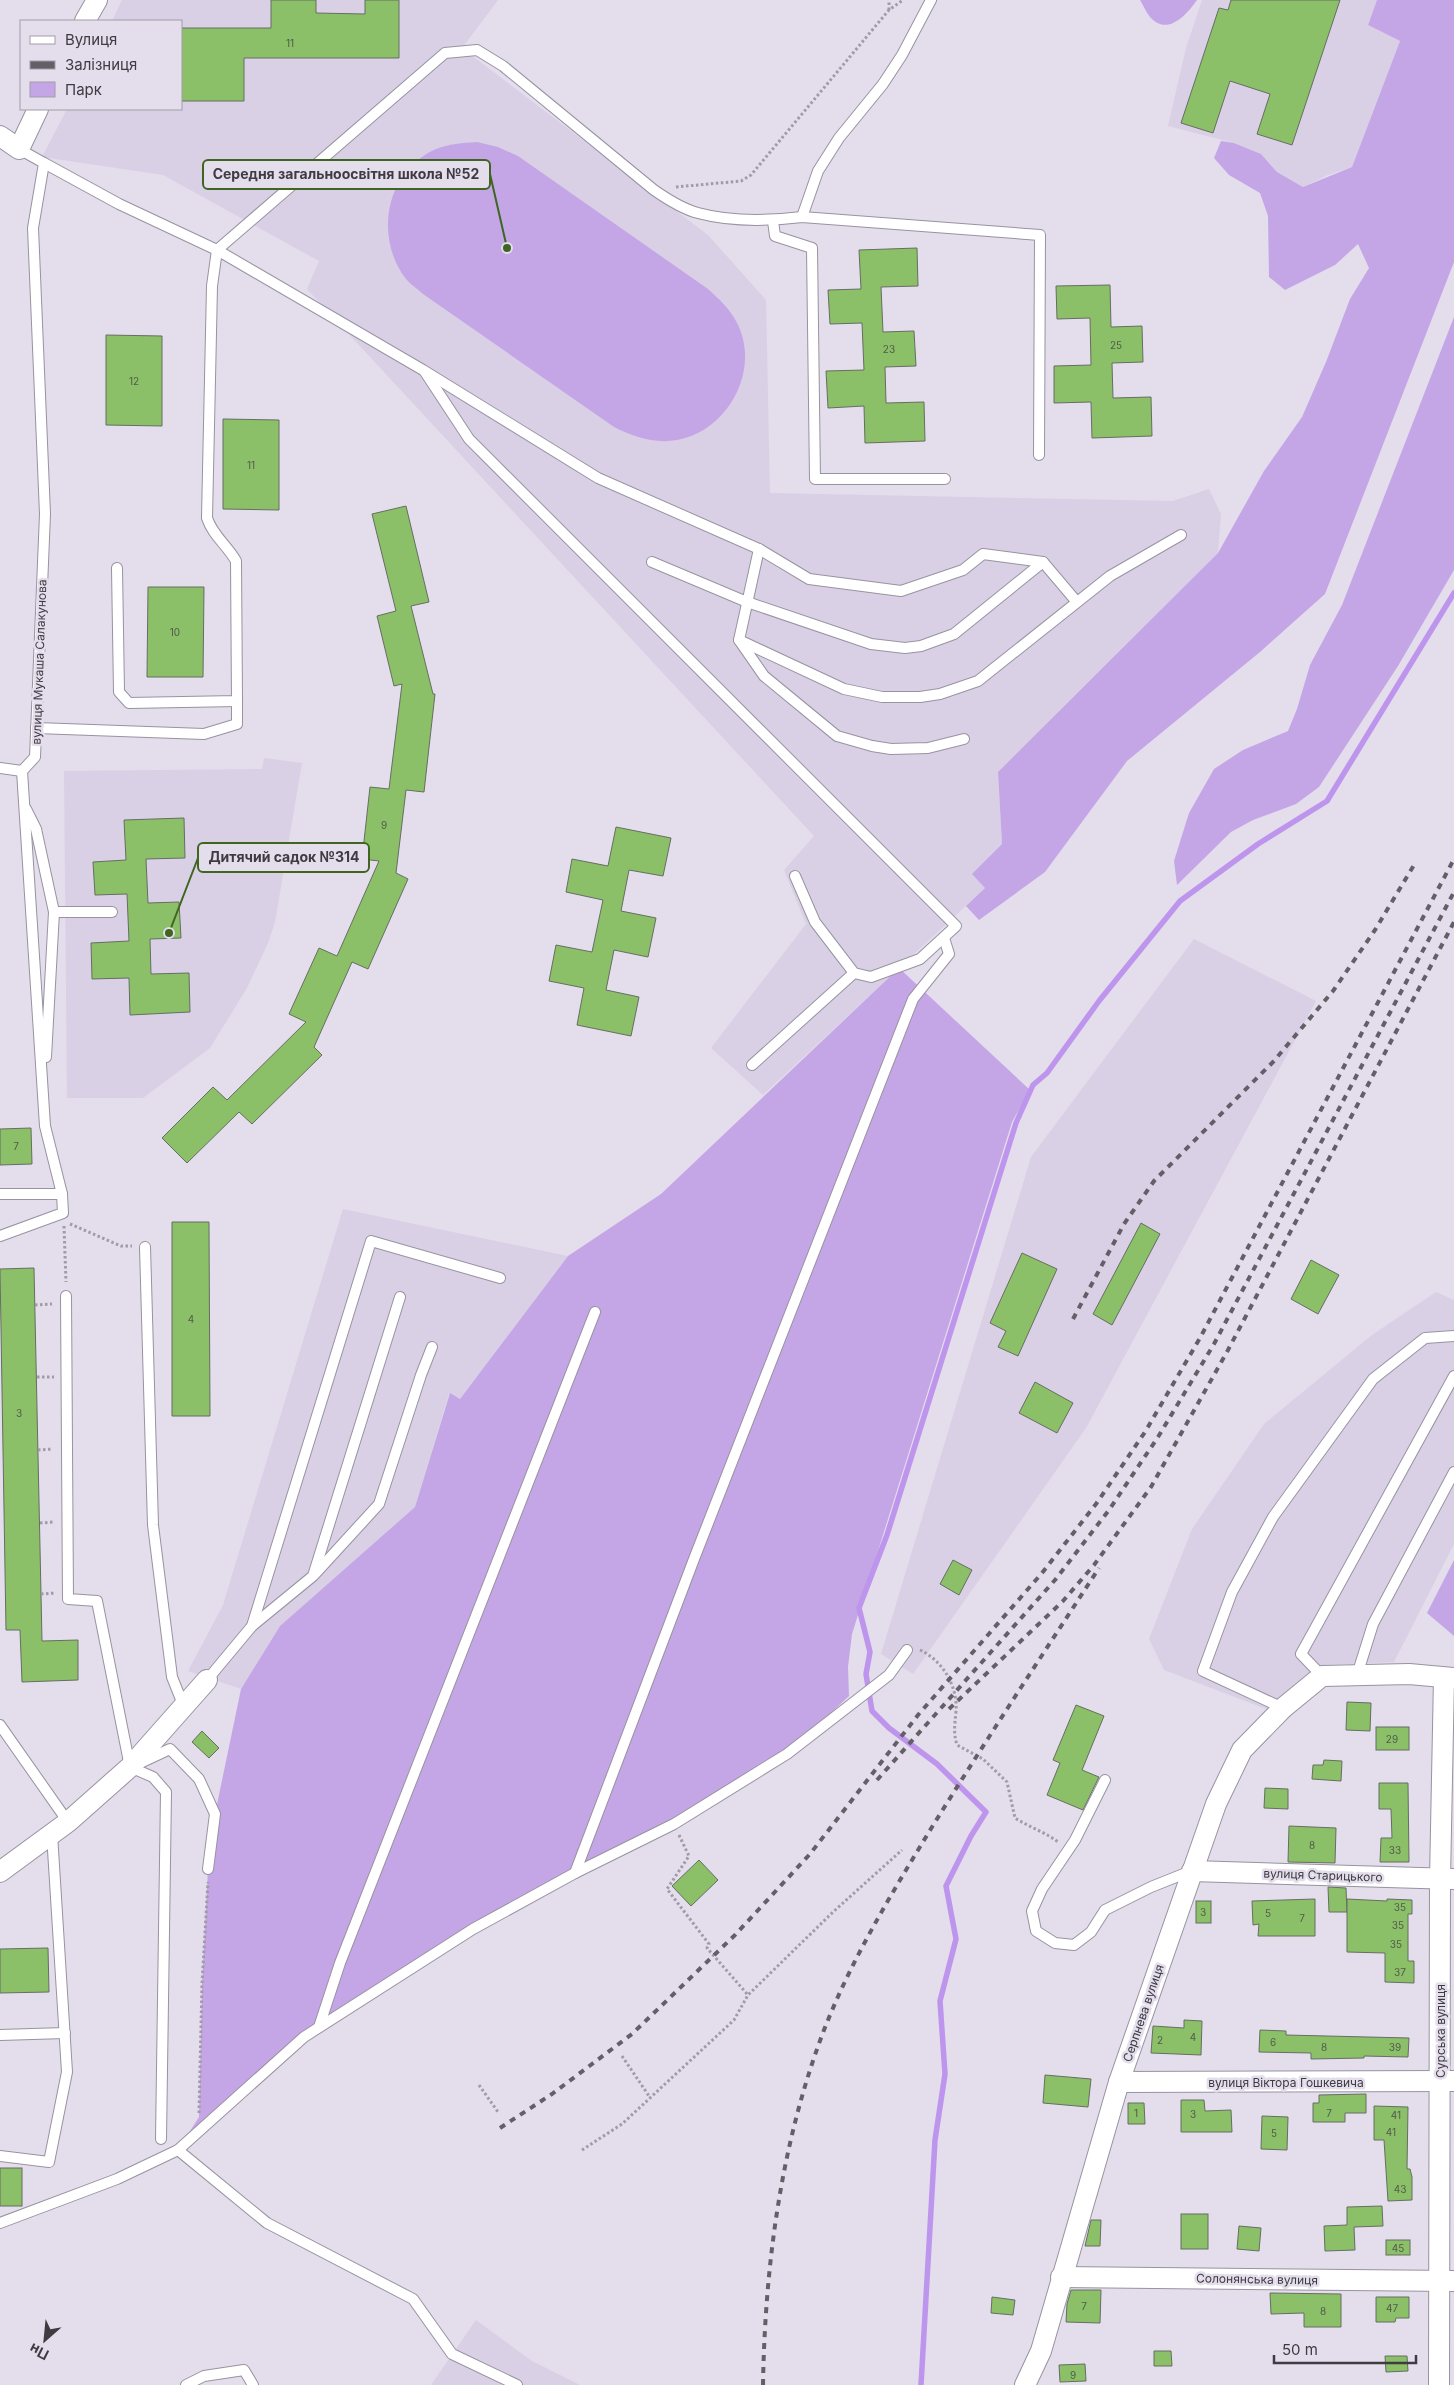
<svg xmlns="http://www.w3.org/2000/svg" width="1454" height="2385" viewBox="0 0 1454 2385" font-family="Inter,sans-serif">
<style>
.built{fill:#d9d0e6}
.green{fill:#c4a6e7}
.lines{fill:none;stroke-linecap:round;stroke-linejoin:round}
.stream{stroke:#be95ec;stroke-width:5.5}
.building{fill:#8bbf68;stroke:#666e62}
.service-casing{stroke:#9893a0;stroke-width:12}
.minor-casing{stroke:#9893a0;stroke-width:22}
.path{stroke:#a09ba6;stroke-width:3;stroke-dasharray:2.5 2.5;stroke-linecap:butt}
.service{stroke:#fff;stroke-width:10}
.minor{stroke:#fff;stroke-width:20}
.rail{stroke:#635f67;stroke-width:4;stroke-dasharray:6 6;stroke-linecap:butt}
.labels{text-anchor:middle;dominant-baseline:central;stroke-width:5;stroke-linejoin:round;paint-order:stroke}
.number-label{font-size:10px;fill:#515c4b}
.street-label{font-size:12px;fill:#3e3b41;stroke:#e4ddec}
.leader{fill:none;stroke:#3f6520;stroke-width:2}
.callout-dot{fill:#3f6520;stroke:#e4ddec;stroke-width:2}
.callout{fill:#e4ddec;stroke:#3f6520;stroke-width:2}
.callout-label{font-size:14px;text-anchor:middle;font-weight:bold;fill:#3e3b41}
</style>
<rect width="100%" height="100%" fill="#e4ddec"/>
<g class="built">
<polygon points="122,0 498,0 462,48 708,235 766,300 770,493 1173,501 1209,489 1221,514 1218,553 998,772 1002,844 973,874 985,888 763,1095 711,1048 806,924 784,870 814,836 307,289 319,261 163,175 42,157 67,109 181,109 181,21 112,21"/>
<polygon points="1202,0 1377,0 1368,25 1400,41 1352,167 1328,175 1303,187 1277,172 1261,154 1234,143 1168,126 1186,48"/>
<polygon points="264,758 302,763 275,922 268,943 247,988 210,1048 143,1098 67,1098 64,771 262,769"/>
<polygon points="1194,939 1316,1001 1086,1428 913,1674 881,1654 1031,1157"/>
<polygon points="343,1209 568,1256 460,1399 449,1394 415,1507 280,1626 241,1689 188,1671 223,1605"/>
<polygon points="1436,1292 1454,1300 1454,1544 1394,1662 1323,1665 1287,1717 1164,1670 1149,1639 1192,1529 1264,1424 1372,1335"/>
<polygon points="476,2320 532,2361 580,2385 431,2385"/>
</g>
<g class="green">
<path d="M1140,0H1197C1187,14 1168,37 1150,17C1146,12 1143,5 1140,0Z"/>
<polygon points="1377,0 1454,0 1454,262 1325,594 1260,652 1127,761 1045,872 979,920 966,906 985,888 972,874 1002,844 998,772 1218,553 1264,471 1302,417 1326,362 1350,299 1369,268 1358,244 1335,265 1285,290 1269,277 1268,216 1260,193 1229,175 1214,158 1221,141 1234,143 1261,154 1277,172 1303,187 1352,167 1400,41 1368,25"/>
<path d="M477,142L498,147L518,156L708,289C719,299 729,308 736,321C762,368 729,431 677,440C654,444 634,437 614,427L423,294C418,289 411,285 406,279C374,238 385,171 436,149C449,144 462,143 477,142Z"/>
<polygon points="1454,317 1454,570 1398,666 1319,787 1296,804 1253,820 1231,832 1177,885 1174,861 1189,813 1214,769 1243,750 1288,731 1297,709 1310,665 1342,605"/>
<polygon points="899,968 1030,1090 1012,1122 852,1634 848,1667 849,1696 787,1754 674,1824 575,1873 319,2027 178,2150 199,2117 202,1984 208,1869 215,1814 241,1689 280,1626 415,1507 450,1393 460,1399 568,1256 661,1194"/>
<polygon points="1454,1560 1454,1636 1427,1613"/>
</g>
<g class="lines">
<polyline class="stream" points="921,2385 935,2140 945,2074 940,2001 956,1939 946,1886 971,1836 986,1812 937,1764 889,1728 872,1711 866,1674 870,1652 859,1608 887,1535 1016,1123 1033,1085 1047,1073 1099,1001 1180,901 1258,844 1327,801 1454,593"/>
</g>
<g class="building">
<polygon points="271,0 316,0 316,13 365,14 365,0 399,0 399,58 244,58 244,101 181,101 181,28 271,28"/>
<polygon points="1231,0 1340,0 1292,145 1257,134 1270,94 1230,81 1213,133 1181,123 1219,8 1228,10"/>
<polygon points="917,248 918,286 881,287 883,332 914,331 916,366 885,367 886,403 924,402 925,441 865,443 864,406 828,408 826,371 864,370 862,323 830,324 828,290 861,289 859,250"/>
<polygon points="1110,285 1111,327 1142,326 1143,362 1112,363 1113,398 1151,397 1152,436 1092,438 1091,402 1054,403 1054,366 1091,365 1090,318 1057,319 1056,286"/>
<polygon points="106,335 162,336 162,426 106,425"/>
<polygon points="223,419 279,420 279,510 223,509"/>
<polygon points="406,506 429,602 411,606 433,694 435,694 424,792 406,790 396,873 408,879 368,969 352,962 314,1047 322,1055 252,1124 239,1112 187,1163 162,1138 213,1087 227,1100 306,1022 289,1014 319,948 337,956 379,861 362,859 370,787 389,789 402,684 394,686 377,616 396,611 372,514"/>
<polygon points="148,587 204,587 203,677 147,677"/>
<polygon points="184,818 185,858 146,859 148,903 179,902 181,938 150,939 151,974 189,973 190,1012 130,1015 129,978 92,979 91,943 129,941 127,894 95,895 93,862 126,860 124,820"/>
<polygon points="616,827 671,838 663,876 629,870 621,911 656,918 648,957 614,950 606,990 639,997 631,1036 577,1025 584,988 549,981 556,945 592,952 603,900 566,892 572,859 608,866"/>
<polygon points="31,1128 32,1164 0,1165 0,1129"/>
<polygon points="172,1222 209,1222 210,1416 172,1416"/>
<polygon points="1141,1223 1160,1234 1112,1325 1093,1314"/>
<polygon points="1022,1253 1057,1269 1018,1356 998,1347 1006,1331 990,1323"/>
<polygon points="1311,1260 1339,1275 1318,1314 1291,1299"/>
<polygon points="34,1268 42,1641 78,1640 78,1680 22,1682 20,1630 6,1630 0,1269"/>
<polygon points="1035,1382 1073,1403 1057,1433 1019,1413"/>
<polygon points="953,1560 972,1570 959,1595 940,1584"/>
<polygon points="1347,1702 1371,1703 1370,1731 1346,1730"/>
<polygon points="1076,1705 1104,1716 1082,1770 1099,1777 1083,1810 1047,1795 1060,1763 1053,1760"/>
<rect x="1376" y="1727" width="33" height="23"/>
<polygon points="202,1731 219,1748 209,1758 192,1742"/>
<polygon points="1324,1760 1342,1761 1341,1781 1312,1779 1313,1765 1323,1765"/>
<polygon points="1379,1783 1408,1783 1409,1862 1380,1862 1381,1838 1392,1838 1391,1809 1379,1809"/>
<polygon points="1265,1788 1288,1789 1288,1809 1264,1808"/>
<polygon points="1289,1826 1336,1828 1335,1863 1288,1862"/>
<polygon points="699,1860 718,1880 691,1906 672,1886"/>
<polygon points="1328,1887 1346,1888 1347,1912 1329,1912"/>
<polygon points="1315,1899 1315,1936 1258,1936 1259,1924 1253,1925 1252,1901"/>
<polygon points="1347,1899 1387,1901 1387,1899 1412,1900 1412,1914 1408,1914 1408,1961 1414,1961 1414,1983 1385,1982 1385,1953 1347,1952"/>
<rect x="1196" y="1901" width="15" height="22"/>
<polygon points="48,1948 49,1992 0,1993 0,1949"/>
<polygon points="1184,2020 1202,2021 1201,2055 1151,2053 1153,2026 1184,2028"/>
<polygon points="1260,2030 1286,2031 1286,2035 1409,2038 1408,2057 1364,2056 1364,2058 1311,2059 1311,2053 1259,2052"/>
<polygon points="1045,2075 1091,2079 1088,2107 1043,2103"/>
<polygon points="1366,2094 1366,2113 1345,2113 1345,2122 1313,2122 1313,2103 1319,2103 1319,2095"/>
<polygon points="1181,2100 1204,2100 1205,2111 1231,2110 1232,2132 1181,2132"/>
<polygon points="1128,2103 1144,2103 1145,2124 1128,2124"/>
<polygon points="1374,2106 1408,2107 1407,2169 1410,2169 1412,2177 1412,2200 1388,2201 1384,2140 1374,2140"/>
<polygon points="1262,2116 1288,2117 1287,2150 1261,2149"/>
<rect x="0" y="2168" width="22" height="38"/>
<polygon points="1382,2206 1383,2226 1354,2227 1355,2250 1325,2251 1324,2226 1347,2225 1347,2207"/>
<rect x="1181" y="2214" width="27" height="35"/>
<polygon points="1091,2220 1101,2220 1100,2246 1085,2246"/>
<polygon points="1239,2226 1261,2228 1259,2251 1237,2249"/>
<rect x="1386" y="2240" width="24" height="15"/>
<polygon points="1071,2290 1101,2290 1100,2323 1066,2322 1067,2304"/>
<polygon points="1270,2293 1341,2294 1341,2327 1304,2327 1304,2313 1271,2314"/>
<polygon points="992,2297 1015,2300 1013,2315 991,2313"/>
<polygon points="1376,2297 1409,2297 1409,2318 1396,2318 1395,2322 1376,2322"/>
<polygon points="1154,2351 1171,2351 1172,2366 1154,2366"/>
<polygon points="1385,2356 1407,2356 1408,2371 1386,2372"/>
<polygon points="1085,2364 1086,2381 1060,2382 1059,2365"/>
</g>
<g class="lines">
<g class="service-casing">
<g id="service">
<path d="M44,163L119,204L217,250L212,286L207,518C213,536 227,545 236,561L237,701L129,703L119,692L117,568"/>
<polyline points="802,217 818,171 839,138 883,84 902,55 931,0"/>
<polyline points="773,221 775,236 812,248 815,479 945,479"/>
<polyline points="425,372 469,439 956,926 920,959 871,977 854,973 815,922 795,876"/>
<path d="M1039,455L1040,235L802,217C768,221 731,222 698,213C682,209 667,199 654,190L503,66L477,50L445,53L217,250L423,370L598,478L759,549L809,579L901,591L963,570L983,554L1043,562L1076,601"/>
<polyline points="759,549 739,640 764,676 837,736 872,746 891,749 928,748 964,739"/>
<polyline points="652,562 747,602 871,644 905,648 921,646 954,634 1043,562"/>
<polyline points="739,640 844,689 882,697 920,697 940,694 978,681 1110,576 1181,535"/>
<polyline points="36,728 204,734 237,724 237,701"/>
<polyline points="0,768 22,771"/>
<polyline points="26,809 36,829 54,912 46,1057"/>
<polyline points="54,912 112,912"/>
<polyline points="752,1065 854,973"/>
<polyline points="0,1194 62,1194"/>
<polyline points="0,1236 63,1213 62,1194 45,1126 22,771 35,757 45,514 33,228 44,163 19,149"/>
<polyline points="145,1247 153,1525 172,1677 184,1707"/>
<polyline points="66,1296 68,1599 97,1601 130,1767"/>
<polyline points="315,1574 379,1504 421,1375 432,1347"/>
<polyline points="252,1626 313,1576 400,1297"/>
<polyline points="1357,1675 1373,1624 1454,1472"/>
<polyline points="1322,1676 1301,1654 1454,1376"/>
<polyline points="207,1680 252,1626 371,1241 500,1278"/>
<polyline points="1283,1708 1203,1671 1232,1592 1273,1517 1373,1379 1425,1338 1454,1336"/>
<polyline points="0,1725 68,1822"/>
<polyline points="140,1763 170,1749 199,1779 215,1814 208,1869"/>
<polyline points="130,1767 153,1777 166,1792 161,2139"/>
<polyline points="1105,1780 1075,1840 1042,1889 1032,1911 1036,1931 1055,1943 1074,1945 1091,1932 1105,1910 1151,1887 1191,1871"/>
<polyline points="575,1873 694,1559 913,999 949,954 944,938"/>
<polyline points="319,2027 340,1963 595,1312"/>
<polyline points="0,2035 65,2033"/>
<polyline points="178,2150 267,2223 413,2299 452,2354 517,2385"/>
<polyline points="0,2156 49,2162 67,2072 52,1834"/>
<polyline points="0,2223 117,2179 178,2150 304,2037 473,1929 575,1873 674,1824 787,1754 889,1675 907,1650"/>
<polyline points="186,2385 204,2376 244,2370 253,2385"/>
</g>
</g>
<g class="minor-casing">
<g id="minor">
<polyline points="85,21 97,0"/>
<polyline points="0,136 19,149 38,109"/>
<polyline points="1192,1871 1454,1879"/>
<polyline points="0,1872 68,1822 130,1767 207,1680"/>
<polyline points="1119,2082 1454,2081"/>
<polyline points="1061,2277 1454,2281"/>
<polyline points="1025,2385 1041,2351 1119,2082 1216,1804 1242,1750 1283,1708 1322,1676 1409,1674 1454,1678"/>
<polyline points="1439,2385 1440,1879 1444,1678"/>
</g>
</g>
<g class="path">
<polyline points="889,10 889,0"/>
<polyline points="676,187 741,181 751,175 889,10 903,0"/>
<polyline points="70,1224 121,1246 132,1246"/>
<polyline points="64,1226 66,1282"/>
<polyline points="35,1305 52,1304"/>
<polyline points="37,1377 54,1377"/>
<polyline points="38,1450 53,1449"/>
<polyline points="40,1523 54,1522"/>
<polyline points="41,1594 56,1593"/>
<path d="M920,1650C942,1660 958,1686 956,1711C955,1724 953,1732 957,1745L983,1759L1007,1782L1015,1818C1029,1827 1045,1832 1058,1842"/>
<polyline points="679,1835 689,1856 667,1889 709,1944 707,1948 748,1995"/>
<polyline points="622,2056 649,2096"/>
<polyline points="479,2085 498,2112"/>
<polyline points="199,2113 202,1984 208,1882"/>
<polyline points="582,2150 622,2124 734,2020 748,1995 833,1912 902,1850"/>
</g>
<use href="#service" class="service"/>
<use href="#minor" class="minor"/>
<g class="rail">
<polyline points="1073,1319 1124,1224 1154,1181 1273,1062 1333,991 1375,930 1414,865"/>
<polyline points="949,1709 1063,1601 1094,1565 1151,1487 1228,1350 1454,922"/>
<polyline points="877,1780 1055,1580 1109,1510 1158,1437 1214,1344 1454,892"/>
<polyline points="500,2128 552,2094 632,2034 735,1935 810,1854 918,1715 1042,1573 1096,1504 1145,1432 1200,1338 1454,859"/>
<path d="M763,2385C765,2265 781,2143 824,2030C852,1958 892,1893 932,1827C986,1740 1043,1654 1099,1568"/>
</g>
</g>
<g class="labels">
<g class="number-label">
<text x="290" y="43">11</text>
<text x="1116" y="345">25</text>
<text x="889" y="349">23</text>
<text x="134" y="381">12</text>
<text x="251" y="465">11</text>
<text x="175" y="632">10</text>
<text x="384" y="825">9</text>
<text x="16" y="1146">7</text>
<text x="191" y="1319">4</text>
<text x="19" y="1413">3</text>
<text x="1392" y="1739">29</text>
<text x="1312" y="1845">8</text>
<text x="1395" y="1850">33</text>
<text x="1400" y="1907">35</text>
<text x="1203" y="1912">3</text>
<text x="1268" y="1913">5</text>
<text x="1302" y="1918">7</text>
<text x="1398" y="1925">35</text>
<text x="1396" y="1944">35</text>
<text x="1400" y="1972">37</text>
<text x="1193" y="2037">4</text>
<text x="1160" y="2040">2</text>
<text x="1273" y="2042">6</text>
<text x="1324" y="2047">8</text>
<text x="1395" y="2047">39</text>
<text x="1136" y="2113">1</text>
<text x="1329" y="2113">7</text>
<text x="1193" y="2114">3</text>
<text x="1396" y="2115">41</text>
<text x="1391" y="2132">41</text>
<text x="1274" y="2133">5</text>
<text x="1400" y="2189">43</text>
<text x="1398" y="2248">45</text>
<text x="1084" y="2306">7</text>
<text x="1392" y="2308">47</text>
<text x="1323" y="2311">8</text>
<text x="1073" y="2375">9</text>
</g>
<g class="street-label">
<text transform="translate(39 662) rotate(-88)">вулиця Мукаша Салакунова</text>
<text transform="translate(1323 1875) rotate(2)">вулиця Старицького</text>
<text transform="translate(1143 2013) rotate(-71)">Серпнева вулиця</text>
<text transform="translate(1440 2031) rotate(-90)">Сурська вулиця</text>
<text x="1286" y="2082">вулиця Віктора Гошкевича</text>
<text transform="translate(1257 2279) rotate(1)">Солонянська вулиця</text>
</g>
</g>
<path class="leader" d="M507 248L490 174M169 933L198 858"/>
<g class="callout-dot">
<circle cx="507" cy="248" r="5"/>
<circle cx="169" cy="933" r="5"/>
</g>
<g class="callout">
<rect x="203" y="160" width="287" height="29" rx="5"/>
<rect x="198" y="843" width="171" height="29" rx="5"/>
</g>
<g class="callout-label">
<text x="346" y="179">Середня загальноосвітня школа №52</text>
<text x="284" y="862">Дитячий садок №314</text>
</g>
<rect x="20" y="20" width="162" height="90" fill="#e4ddec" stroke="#a29ca8"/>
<rect x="30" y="36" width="25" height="8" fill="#ffffff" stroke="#a29ca8"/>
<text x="65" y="45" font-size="15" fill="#3e3b41">Вулиця</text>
<rect x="30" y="61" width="25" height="8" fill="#635f67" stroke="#a29ca8"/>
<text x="65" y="70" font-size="15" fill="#3e3b41">Залізниця</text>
<rect x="30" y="82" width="25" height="15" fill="#c4a6e7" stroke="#a29ca8"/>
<text x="65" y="95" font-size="15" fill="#3e3b41">Парк</text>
<g transform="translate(45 2340) rotate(207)" stroke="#e4ddec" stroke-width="4" paint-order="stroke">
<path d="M0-4L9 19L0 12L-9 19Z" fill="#3e3b41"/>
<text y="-8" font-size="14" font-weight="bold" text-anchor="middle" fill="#3e3b41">Пн</text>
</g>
<path d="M1274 2355v8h142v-8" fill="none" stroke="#3e3b41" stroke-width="2.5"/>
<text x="1282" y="2355" font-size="15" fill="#3e3b41" stroke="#e4ddec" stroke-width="4" paint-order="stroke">50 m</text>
</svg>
